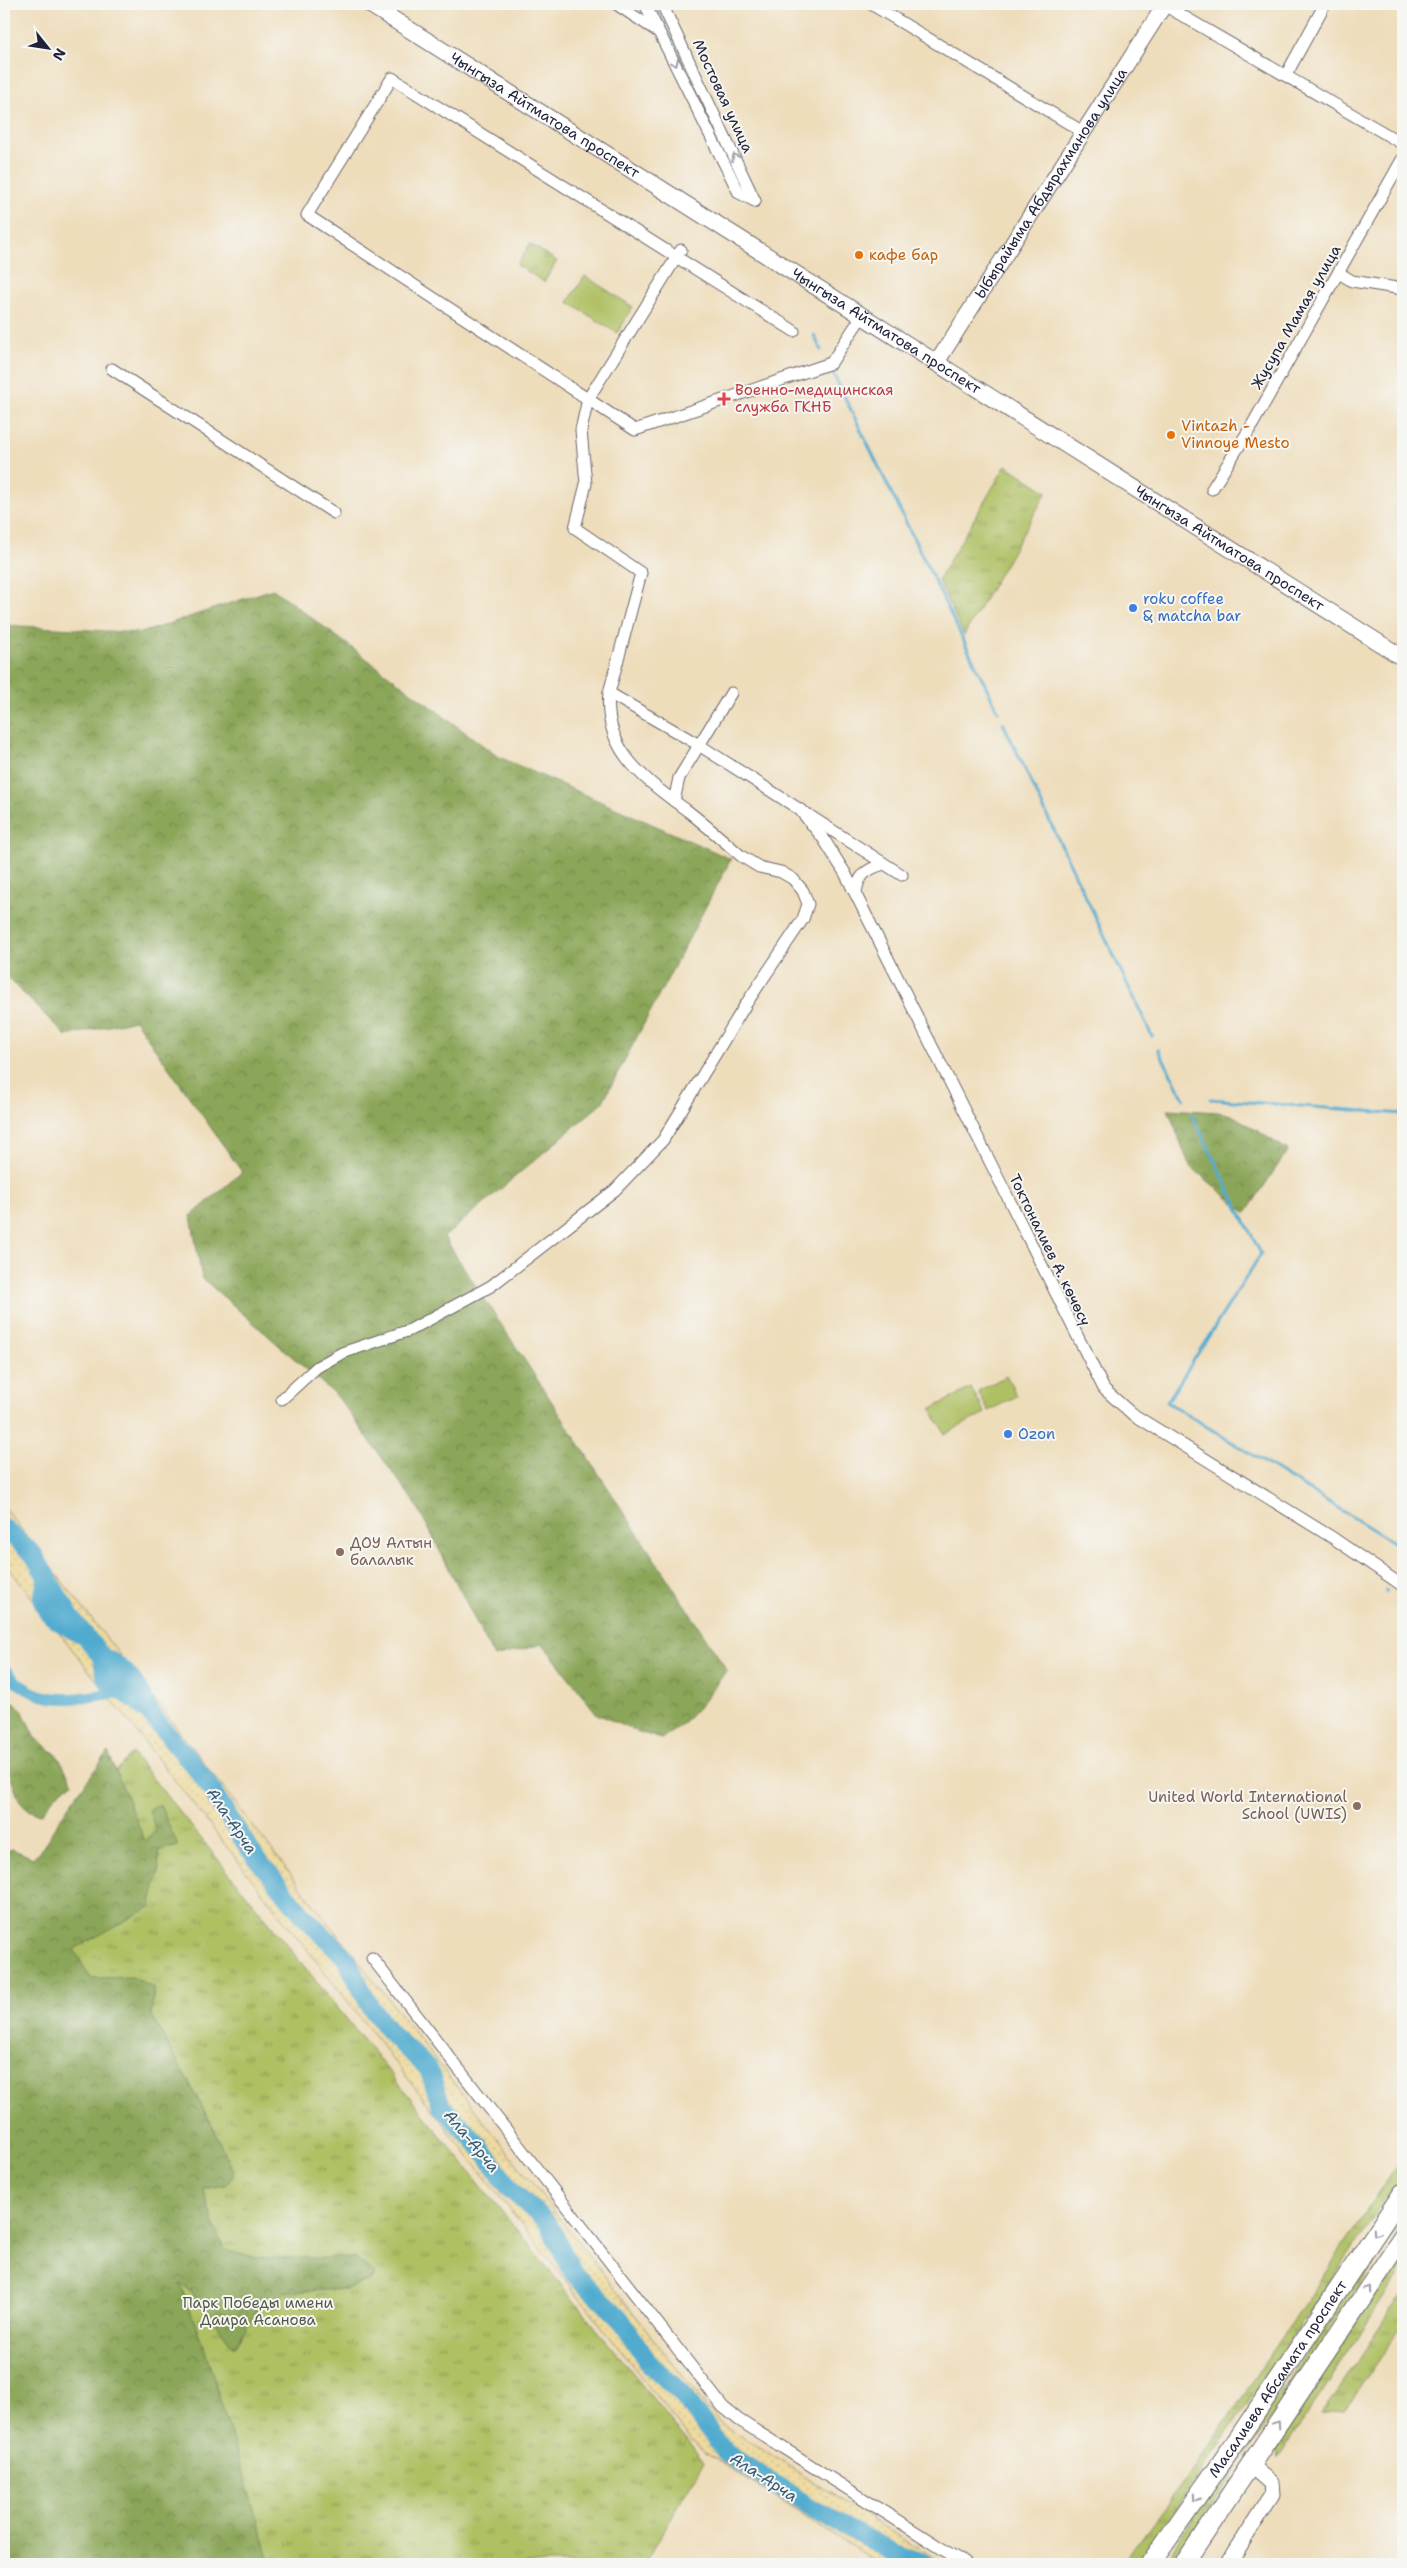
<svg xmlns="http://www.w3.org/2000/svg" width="1407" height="2568" viewBox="0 0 1407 2568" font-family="'Shantell Sans',sans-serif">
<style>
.grass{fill:url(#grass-tufts);stroke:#68714f}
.forest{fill:url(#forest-crowns);stroke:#56644a}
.sand{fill:url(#sand-dots);stroke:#887e6c}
.pitch{fill:#afc063;stroke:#68714f}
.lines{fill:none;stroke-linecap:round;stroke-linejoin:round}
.stream{stroke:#51abcf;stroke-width:3}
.canal{stroke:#51abcf;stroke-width:11}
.river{stroke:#51abcf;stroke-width:19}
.minor-casing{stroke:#696368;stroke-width:13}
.tertiary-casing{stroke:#696368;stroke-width:17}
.secondary-casing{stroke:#696368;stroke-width:18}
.primary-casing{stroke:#696368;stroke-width:21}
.minor{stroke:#fff;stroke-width:11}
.tertiary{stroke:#fff;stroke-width:15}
.secondary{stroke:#fff;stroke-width:16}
.primary{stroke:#fff;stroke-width:19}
.oneway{stroke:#9c9ca7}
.food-dot{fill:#e8710a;stroke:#f6f6f2;stroke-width:2}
.health-dot{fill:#e0444e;stroke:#f6f6f2;stroke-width:2}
.shop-dot{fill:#3f7fe0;stroke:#f6f6f2;stroke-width:2}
.education-dot{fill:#8d6e63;stroke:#f6f6f2;stroke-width:2}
.labels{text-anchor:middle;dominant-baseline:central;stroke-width:4;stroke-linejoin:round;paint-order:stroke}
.street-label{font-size:15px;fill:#22223b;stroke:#f6f6f2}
.food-label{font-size:15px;fill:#c56008;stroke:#f6f6f2;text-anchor:start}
.health-label{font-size:15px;fill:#be3a42;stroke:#f6f6f2;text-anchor:start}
.shop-label{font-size:15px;fill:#366cbe;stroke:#f6f6f2;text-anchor:start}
.education-label{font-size:15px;fill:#785e54;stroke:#f6f6f2;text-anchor:start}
.park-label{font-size:15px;fill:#535949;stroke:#f6f6f2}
.water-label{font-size:16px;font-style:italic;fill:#355976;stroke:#f6f6f2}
</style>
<defs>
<pattern id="grass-tufts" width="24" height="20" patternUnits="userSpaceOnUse" patternTransform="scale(1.25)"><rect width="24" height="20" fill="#afc063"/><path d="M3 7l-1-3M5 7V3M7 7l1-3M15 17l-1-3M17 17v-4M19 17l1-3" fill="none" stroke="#8e9c53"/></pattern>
<pattern id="forest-crowns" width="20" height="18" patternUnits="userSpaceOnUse" patternTransform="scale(1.25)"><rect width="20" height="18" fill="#8ba659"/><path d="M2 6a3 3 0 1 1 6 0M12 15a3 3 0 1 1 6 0" fill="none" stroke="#71874b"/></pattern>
<pattern id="sand-dots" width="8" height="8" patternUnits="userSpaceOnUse" patternTransform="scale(1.25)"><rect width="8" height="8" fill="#eeda9e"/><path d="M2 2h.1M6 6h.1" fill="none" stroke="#ccbb89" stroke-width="1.8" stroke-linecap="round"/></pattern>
</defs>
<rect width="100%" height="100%" fill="#f6f6f2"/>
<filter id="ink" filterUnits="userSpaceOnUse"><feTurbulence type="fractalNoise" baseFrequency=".02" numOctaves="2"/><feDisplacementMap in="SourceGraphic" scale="10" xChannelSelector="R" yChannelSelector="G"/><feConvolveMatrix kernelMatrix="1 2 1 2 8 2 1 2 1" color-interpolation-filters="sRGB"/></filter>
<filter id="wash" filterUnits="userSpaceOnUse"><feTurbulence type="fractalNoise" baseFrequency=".0096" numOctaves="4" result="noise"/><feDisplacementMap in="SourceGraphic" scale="20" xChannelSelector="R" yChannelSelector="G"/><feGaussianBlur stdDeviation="1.12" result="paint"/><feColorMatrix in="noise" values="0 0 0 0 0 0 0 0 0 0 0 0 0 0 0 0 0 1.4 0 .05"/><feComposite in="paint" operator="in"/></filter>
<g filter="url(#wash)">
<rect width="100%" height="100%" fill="#edb"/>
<g class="grass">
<polygon points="530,244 557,261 544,282 517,265"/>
<polygon points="1006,465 1047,492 964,635 938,580"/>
<polygon points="132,1753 704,2462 644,2564 4,2564 4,1900"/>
<polygon points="1403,2157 1403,2174 1138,2564 1122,2564 1195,2467"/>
<polygon points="1403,2210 1403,2221 1172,2564 1163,2564"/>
<polygon points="1403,2251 1403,2268 1278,2459 1275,2443"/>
<polygon points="1403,2293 1403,2325 1345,2410 1322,2414"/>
</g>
<g class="forest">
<path d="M273,589L497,756L731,859L602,1103L444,1237L727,1670C707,1697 690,1722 661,1739L633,1730L597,1714L543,1644L494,1657L417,1506L337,1396L202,1278L191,1216L242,1172L135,1020L66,1036L4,974V625L141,633Z"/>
<polygon points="1168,1109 1217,1112 1232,1115 1288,1150 1246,1213 1189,1165"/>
<path d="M4,1688L11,1700L22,1710L35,1738L57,1755L73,1783C58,1789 50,1802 42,1814C12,1812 18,1781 4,1764Z"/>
<polygon points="108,1752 145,1841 156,1831 149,1809 160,1805 178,1846 158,1851 159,1871 150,1907 74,1949 90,1978 132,1977 154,1988 151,2014 210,2121 234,2175 226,2185 203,2189 215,2229 225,2250 259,2258 355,2258 375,2273 373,2278 348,2289 284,2292 279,2303 260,2305 234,2347 191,2292 180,2284 204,2347 271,2564 4,2564 4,2021 7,2002 4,1959 4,1852 12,1849 33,1858 43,1847 61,1817"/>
</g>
<polygon class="sand" points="4,1507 718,2421 942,2564 879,2564 704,2452 692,2442 4,1562"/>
<g class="pitch">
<polygon points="585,276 633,307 617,333 568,302"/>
<polygon points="1006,1376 1017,1396 988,1411 978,1391"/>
<polygon points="971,1388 985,1413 945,1434 931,1409"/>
</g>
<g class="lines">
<g class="stream">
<polyline points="654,4 722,145"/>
<polyline points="814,335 821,350"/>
<polyline points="830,367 998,711"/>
<polyline points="1003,723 1152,1036"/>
<polyline points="1158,1049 1184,1099"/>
<polyline points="1210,1099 1403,1114"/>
<polyline points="1192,1115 1261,1254 1167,1402 1396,1544 1403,1559"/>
<polyline points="1386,1590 1386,1592"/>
</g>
<path class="canal" d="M4,1668C36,1711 76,1698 122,1692"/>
<g class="river">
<polyline points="4,1528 33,1554 71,1618 102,1657 106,1678 115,1687 136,1700 152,1716 203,1777 250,1850 303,1915 345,1957 371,2008 393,2036 428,2068 442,2107 480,2146 511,2190 548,2223 574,2274 619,2317 648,2362 679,2391 726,2453 818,2512 890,2551 923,2564"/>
<path d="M47,1576C46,1584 43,1593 43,1600C44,1616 66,1625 78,1633"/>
<path d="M102,1657C126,1667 137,1685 148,1708"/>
</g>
</g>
</g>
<g filter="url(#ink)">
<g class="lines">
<g class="minor-casing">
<g id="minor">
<polyline points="616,4 657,31"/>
<polyline points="645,4 739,193 755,201"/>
<polyline points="662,4 755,201"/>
<polyline points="871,4 1083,132"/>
<polyline points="1164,5 1403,144"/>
<polyline points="1286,75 1325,4"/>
<polyline points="1339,273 1352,281 1403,289"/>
<polyline points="794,331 392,78 307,215 635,430 831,363 862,316"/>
<polyline points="112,369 334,513"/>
<polyline points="1212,489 1251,427 1403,158"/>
<polyline points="609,693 699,745 902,875"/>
<polyline points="674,801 679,778 731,693"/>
<polyline points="800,810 823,838 845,873 1104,1389 1131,1413 1333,1538 1403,1586"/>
<path d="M856,893C858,875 867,869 884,864"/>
<path d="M282,1399L317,1367L342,1353L410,1330L491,1286L615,1190L663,1140L746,1004L803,919L808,904L803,891L793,879L781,872L759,867L741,856C724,841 707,826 689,812C646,780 603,752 609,693L641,573L575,528L586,484L581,430L588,399L681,250"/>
<polyline points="372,1958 723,2407 739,2420 966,2564"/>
</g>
</g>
<g class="tertiary-casing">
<g id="tertiary">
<path id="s1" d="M937,362L1165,4"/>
<polyline points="1228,2564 1272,2495 1271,2483 1250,2465"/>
</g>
</g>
<g class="secondary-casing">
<g id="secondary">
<path id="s2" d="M369,4L1403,658"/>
</g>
</g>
<g class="primary-casing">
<g id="primary">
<path id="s3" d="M1150,2564L1238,2439L1403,2193"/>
<polyline points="1184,2564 1403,2237"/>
</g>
</g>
<use href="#minor" class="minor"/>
<use href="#tertiary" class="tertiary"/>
<use href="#secondary" class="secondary"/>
<use href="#primary" class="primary"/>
</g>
<defs><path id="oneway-chevron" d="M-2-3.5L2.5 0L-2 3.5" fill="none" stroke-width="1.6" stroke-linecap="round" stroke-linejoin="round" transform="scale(1.25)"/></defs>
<g class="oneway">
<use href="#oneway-chevron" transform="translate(675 63) rotate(64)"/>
<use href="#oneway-chevron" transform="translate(735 157) rotate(-115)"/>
<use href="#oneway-chevron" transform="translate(1376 2233) rotate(124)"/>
<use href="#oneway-chevron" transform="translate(1368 2289) rotate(-56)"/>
<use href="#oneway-chevron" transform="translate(1277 2424) rotate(-56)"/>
<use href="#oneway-chevron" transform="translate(1196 2498) rotate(125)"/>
</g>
</g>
<g class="food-dot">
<circle cx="859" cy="255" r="5"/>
<circle cx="1171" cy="435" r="5"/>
</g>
<path class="health-dot" d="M721.5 391.5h5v5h5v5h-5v5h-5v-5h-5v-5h5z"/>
<g class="shop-dot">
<circle cx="1133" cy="608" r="5"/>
<circle cx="1008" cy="1434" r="5"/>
</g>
<g class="education-dot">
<circle cx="340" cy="1552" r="5"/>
<circle cx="1357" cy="1806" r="5"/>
</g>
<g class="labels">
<g class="street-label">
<text transform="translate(723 96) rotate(65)">Мостовая улица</text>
<text stroke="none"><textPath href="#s2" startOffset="208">Чынгыза Айтматова проспект</textPath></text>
<text stroke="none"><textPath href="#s1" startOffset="212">Ыбырайыма Абдырахманова улица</textPath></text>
<text transform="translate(1296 317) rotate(-60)">Жусупа Мамая улица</text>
<text stroke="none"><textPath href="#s2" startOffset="612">Чынгыза Айтматова проспект</textPath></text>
<text stroke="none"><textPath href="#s2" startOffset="1018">Чынгыза Айтматова проспект</textPath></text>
<text transform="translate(1050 1250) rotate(64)">Токтоналиев А. көчөсү</text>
<text stroke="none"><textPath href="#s3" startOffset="225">Масалиева Абсамата проспект</textPath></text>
</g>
<g class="food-label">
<text x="869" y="255">кафе бар</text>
<text x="1181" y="426">Vintazh -<tspan x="1181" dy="17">Vinnoye Mesto</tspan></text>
</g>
<g class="health-label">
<text x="735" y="390">Военно-медицинская<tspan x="735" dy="17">служба ГКНБ</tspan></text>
</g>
<g class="shop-label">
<text x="1143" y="599">roku coffee<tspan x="1143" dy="17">&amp; matcha bar</tspan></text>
<text x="1018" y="1434">Ozon</text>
</g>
<g class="education-label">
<text x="350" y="1543">ДОУ Алтын<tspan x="350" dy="17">балалык</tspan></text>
<text x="1347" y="1797" text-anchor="end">United World International<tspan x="1347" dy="17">School (UWIS)</tspan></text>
</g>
<g class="park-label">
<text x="258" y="2303">Парк Победы имени<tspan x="258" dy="17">Даира Асанова</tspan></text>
</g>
<g class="water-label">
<text transform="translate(232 1821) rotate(56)">Ала-Арча</text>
<text transform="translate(472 2141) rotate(50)">Ала-Арча</text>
<text transform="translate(764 2477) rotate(33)">Ала-Арча</text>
</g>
</g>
<rect width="1407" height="2568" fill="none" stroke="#f6f6f2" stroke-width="20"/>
<g transform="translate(48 48) rotate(120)" stroke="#f6f6f2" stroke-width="4" paint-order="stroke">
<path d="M0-4L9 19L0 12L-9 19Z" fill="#22223b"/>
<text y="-8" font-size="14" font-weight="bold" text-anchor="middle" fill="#22223b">N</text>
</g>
</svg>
